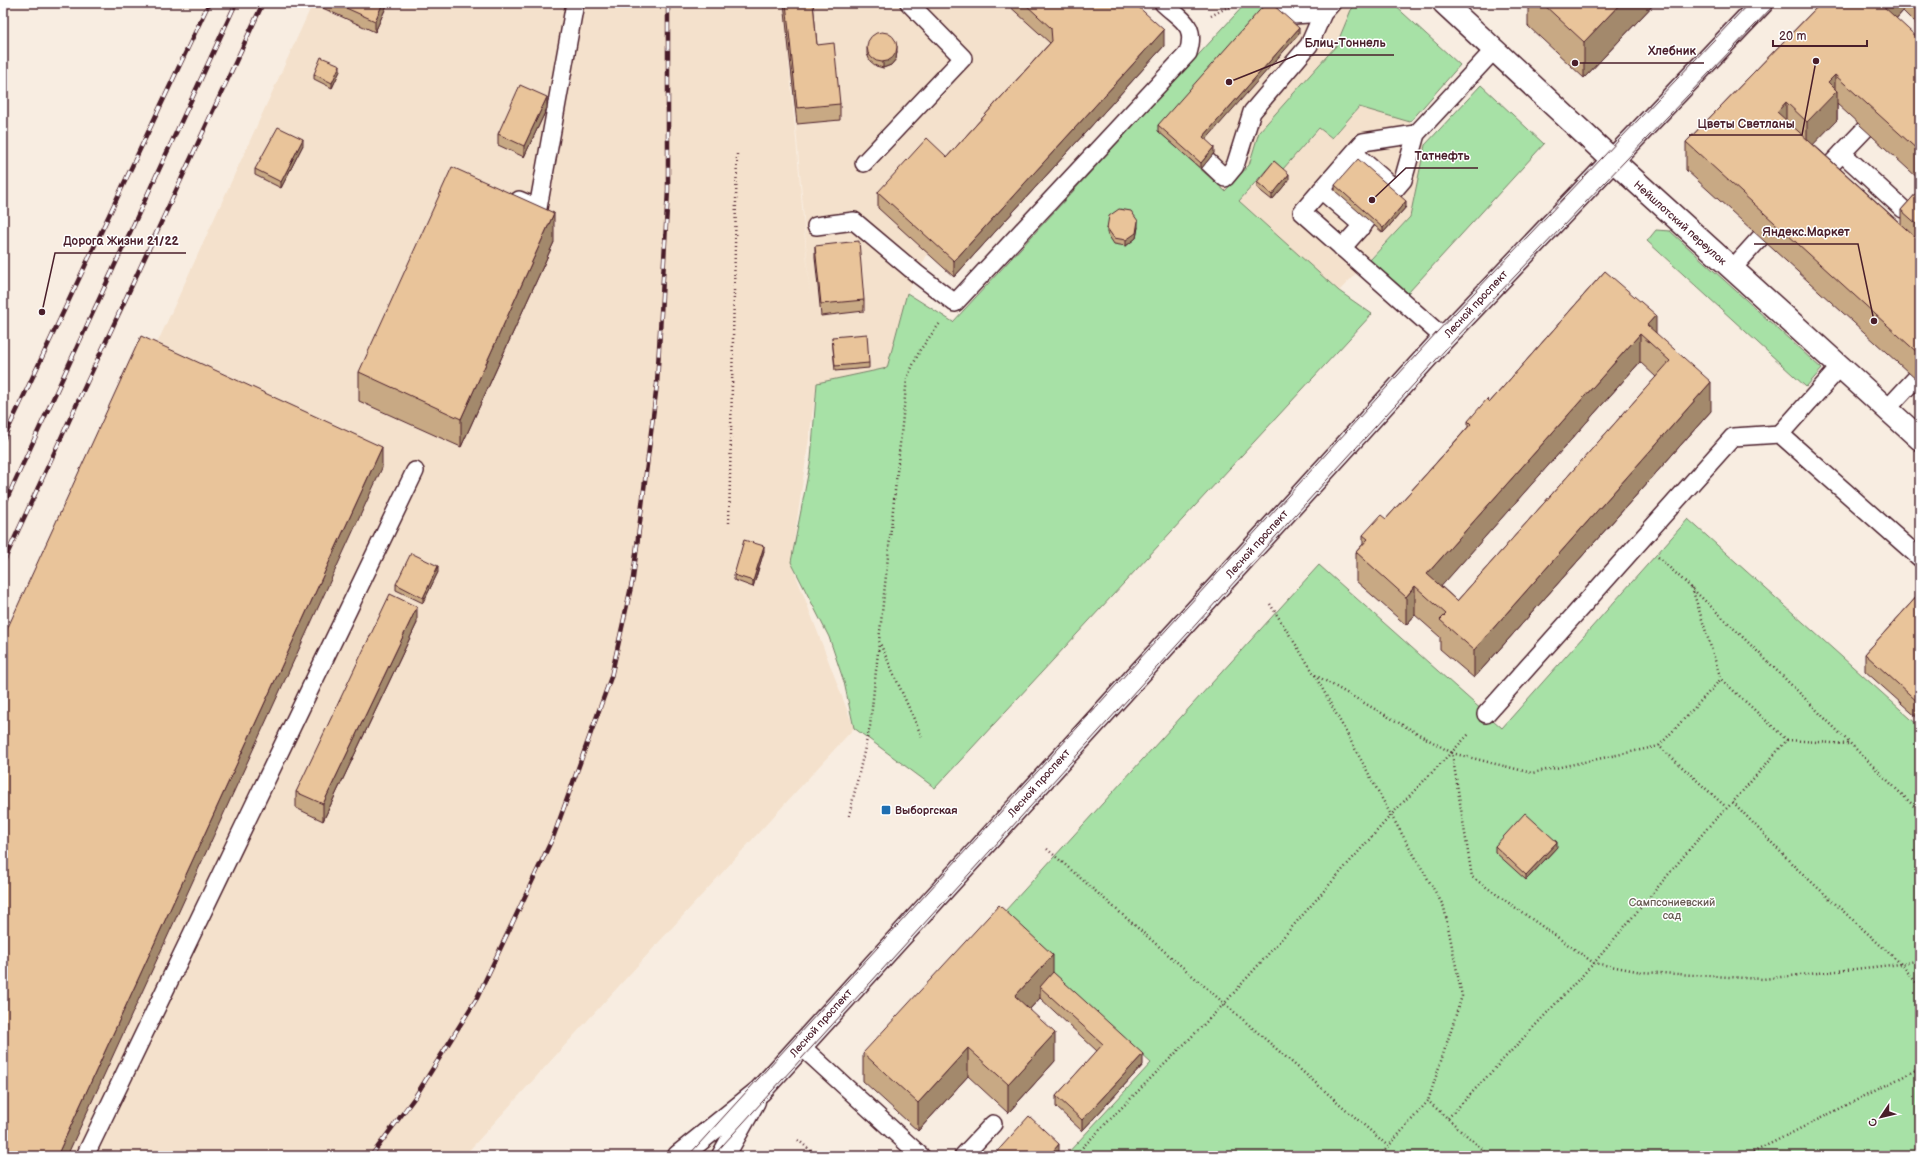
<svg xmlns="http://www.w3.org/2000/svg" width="1923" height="1159" viewBox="0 0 1923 1159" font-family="'Balsamiq Sans',sans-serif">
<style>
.built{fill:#f4e1cc;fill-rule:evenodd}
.green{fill:#a7e1a6;stroke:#788068}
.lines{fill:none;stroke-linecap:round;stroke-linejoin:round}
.lane-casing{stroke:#4a1f2b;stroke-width:20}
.street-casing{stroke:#4a1f2b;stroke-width:25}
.secondary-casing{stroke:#4a1f2b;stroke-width:25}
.path{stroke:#4a1f2b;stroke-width:2.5;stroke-dasharray:1 3;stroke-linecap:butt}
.lane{stroke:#fff;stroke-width:17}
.street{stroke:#fff;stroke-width:22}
.secondary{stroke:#fff;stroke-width:22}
.tram{stroke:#4a1f2b;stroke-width:1}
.rail-casing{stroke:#4a1f2b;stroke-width:4.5}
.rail{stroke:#fff;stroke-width:3;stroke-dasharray:9;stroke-linecap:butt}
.wall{fill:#c8a984;stroke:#4a1f2b;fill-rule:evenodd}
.shaded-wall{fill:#a3896c;stroke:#4a1f2b}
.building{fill:#e9c49a;stroke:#4a1f2b;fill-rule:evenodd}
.poi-dot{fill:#1f6fb2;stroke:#fff;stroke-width:1.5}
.labels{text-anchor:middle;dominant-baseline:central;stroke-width:3;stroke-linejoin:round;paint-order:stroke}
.street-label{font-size:11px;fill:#4a1f2b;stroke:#fff}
.poi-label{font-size:11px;font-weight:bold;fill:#4a1f2b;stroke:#fff;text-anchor:start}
.park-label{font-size:11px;fill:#665950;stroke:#fff}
.leader{fill:none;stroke:#4a1f2b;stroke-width:1.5}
.callout-dot{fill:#4a1f2b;stroke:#fff;stroke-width:1.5}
.callout-label{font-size:12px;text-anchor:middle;font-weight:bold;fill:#4a1f2b;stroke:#fff;stroke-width:3;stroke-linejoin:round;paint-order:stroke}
</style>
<rect width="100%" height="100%" fill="#f8ede1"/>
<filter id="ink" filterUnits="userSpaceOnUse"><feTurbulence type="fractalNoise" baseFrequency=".025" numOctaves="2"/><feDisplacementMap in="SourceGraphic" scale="8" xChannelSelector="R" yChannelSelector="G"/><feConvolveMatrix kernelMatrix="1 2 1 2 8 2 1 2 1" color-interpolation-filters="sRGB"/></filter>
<g filter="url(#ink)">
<g class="built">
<path d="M313,3H1116L1164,46L954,277L928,253L907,293L887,368L817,383L791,562L854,728L464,1156H3V680ZM790,62L802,195L810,295L789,62Z"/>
<polygon points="1282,3 1343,3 1351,10 1336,46 1259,132 1249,165 1225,191 1158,131 1269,6"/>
<polygon points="1360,107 1410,122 1425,145 1410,217 1339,291 1239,202 1275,161 1283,169 1320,128 1332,138"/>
</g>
<g class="green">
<polygon points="1246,3 1282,3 1268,6 1158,131 1225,191 1249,165 1259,132 1336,46 1351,10 1357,3 1392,3 1460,65 1410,122 1359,107 1332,138 1319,128 1283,169 1274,161 1239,201 1339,291 1372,314 935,788 854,728 844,682 829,637 791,562 811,459 817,383 887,368 907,293 953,322"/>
<polygon points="1481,85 1544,144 1408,293 1370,260 1410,217 1425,145"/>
<polygon points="1656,230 1670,231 1822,369 1806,387 1647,241"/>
<polygon points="1688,519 1920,727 1920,1156 1065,1156 1151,1063 995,922 1319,565 1502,728"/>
</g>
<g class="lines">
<g class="lane-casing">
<g id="lane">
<polyline points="1279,16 1323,13"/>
<polyline points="1416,134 1363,142 1302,212 1444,338"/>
<polyline points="1354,153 1395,189"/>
<polyline points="1842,153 1903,209"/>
<polyline points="1207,161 1225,178 1235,166 1252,112 1309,45 1323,13 1332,3"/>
<polyline points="864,163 963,58 909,3"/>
<polyline points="1818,178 1865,129"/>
<polyline points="1321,190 1363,226"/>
<polyline points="1391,194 1403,180 1416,134 1494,50"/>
<polyline points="519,200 538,208 575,3"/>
<path d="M816,226L854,221L917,274L955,303L1188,53C1197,24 1182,21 1163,3"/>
<polyline points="1342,248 1367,220"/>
<polyline points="1732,269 1760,238"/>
<polyline points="1840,367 1780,434 1920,558"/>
<polyline points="1887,409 1915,379"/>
<polyline points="1486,714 1733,437 1780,434"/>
<polyline points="801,1046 921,1156"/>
<polyline points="85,1156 415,471"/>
<polyline points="963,1156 993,1124"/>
</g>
</g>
<g class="street-casing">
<polyline id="street" points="1444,3 1620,167 1920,439"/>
</g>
<g class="secondary-casing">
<g id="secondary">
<polyline points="679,1156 760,1091 1444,338 1762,3"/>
<polyline points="723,1156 754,1101"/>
</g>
</g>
<g class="path">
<polyline points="1211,16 1226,8 1243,3"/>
<polyline points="729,523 737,154"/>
<path d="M1658,557C1748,639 1832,727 1920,812"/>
<polyline points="1692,588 1721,679"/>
<polyline points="1270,604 1315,675 1391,815 1444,907 1462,996 1428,1101"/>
<polyline points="1315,675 1452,753 1472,877 1594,963 1642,972 1763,979 1901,964 1920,960"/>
<polyline points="922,737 879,641 907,378 920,350 940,323"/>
<polyline points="1787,740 1848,744"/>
<polyline points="1452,753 1532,773 1659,746"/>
<polyline points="1733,802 1793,865 1901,964 1920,987"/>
<polyline points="849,816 870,726 879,643"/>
<polyline points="1047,849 1388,1146"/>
<polyline points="1448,1118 1594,963 1710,825 1733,802 1787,740 1721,679 1659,746 1726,807"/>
<polyline points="798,1140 817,1156"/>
<polyline points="1074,1156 1224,1004 1391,815 1470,733"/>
<polyline points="1380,1156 1428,1101 1490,1156"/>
<polyline points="1746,1156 1920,1068"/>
</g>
<use href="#lane" class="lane"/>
<use href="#street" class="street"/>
<use href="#secondary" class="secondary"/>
<g class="tram">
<polyline points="688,1156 1437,332 1749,3"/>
<polyline points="713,1156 1455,339 1776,3"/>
</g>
<g class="rail-casing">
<g id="rail">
<polyline points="3,9 6,3"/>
<polyline points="3,440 209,3"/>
<polyline points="3,507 236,3"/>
<polyline points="3,563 263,3"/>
<polyline points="371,1156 415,1097 477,998 554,835 611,677 633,578 657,384 668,190 668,3"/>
</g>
</g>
<use href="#rail" class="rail"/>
</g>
<g class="wall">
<polygon points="314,3 388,3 375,32 314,4"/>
<polygon points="784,3 813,3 817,45 840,104 840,120 797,124"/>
<polygon points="1006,3 1134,3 1164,46 954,277 878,208 878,192 947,157 1050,43"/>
<polygon points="1528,3 1655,3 1584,78 1528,26"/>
<polygon points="1821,3 1920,3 1920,28 1903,11 1896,19 1920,40 1920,180 1837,104 1837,120 1813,144 1901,224 1901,210 1920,189 1920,383 1686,170 1686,142"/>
<polygon points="1299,34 1205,139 1214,153 1201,169 1158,131 1158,125"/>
<polygon points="867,48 897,51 896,59 891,65 883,68 876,66 870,61 867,54"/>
<polygon points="340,71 332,88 314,79 314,74"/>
<polygon points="547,108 524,157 498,145 498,134"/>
<polygon points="303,145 281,188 255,175 255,169"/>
<polygon points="1289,180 1272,200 1257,188 1257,182"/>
<polygon points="1335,185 1406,207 1383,233 1335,191"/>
<polygon points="1138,227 1136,238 1126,246 1114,244 1107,233 1107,228"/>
<polygon points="554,242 461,447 359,401 359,372"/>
<polygon points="815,246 864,300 864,311 821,316 815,257"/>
<path d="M1605,271L1656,333L1711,411L1474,678L1440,649V637L1415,615L1406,625L1356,581V552L1363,544V535L1386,519L1468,427V421L1490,402ZM1640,362L1656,377L1457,601L1441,586Z"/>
<polygon points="832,337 869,363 869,368 835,371"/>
<polygon points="764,551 753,587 734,580 734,575"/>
<polygon points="438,572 423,603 396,590 396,584"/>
<polygon points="1920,593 1920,720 1865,671 1865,654"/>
<polygon points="417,623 323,821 296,808 296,792"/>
<polygon points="1495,846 1557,847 1526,880 1495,852"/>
<polygon points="1053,972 1143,1065 1082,1131 1056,1107 1056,1096 1097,1051 1040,998 1030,1009 1055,1061 1008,1113 968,1076 918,1131 863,1081 863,1053"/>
</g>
<g class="shaded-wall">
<polygon points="383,3 388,3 375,32 375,21"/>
<polygon points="1621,3 1655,3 1584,78 1584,42"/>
<polygon points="1884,3 1903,3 1903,11 1882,34 1882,5"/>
<polygon points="1299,28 1299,34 1203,143 1203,137"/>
<polygon points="1164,30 1164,46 954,277 954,261"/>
<polygon points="897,46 897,51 896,59 891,65 883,68 883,62"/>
<polygon points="340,65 340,71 332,88 332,83"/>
<polygon points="1835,75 1835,93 1837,91 1837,120 1807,151 1807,122 1828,82"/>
<polygon points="547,97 547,108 524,157 524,146"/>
<polygon points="1786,102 1786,130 1777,112"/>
<polygon points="303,139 303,145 281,188 281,182"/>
<polygon points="1214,147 1214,153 1201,169 1201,163"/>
<polygon points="1289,174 1289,180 1272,200 1272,195"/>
<polygon points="1406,201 1406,207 1383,233 1383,228"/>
<polygon points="554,213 554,242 461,447 461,419"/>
<polygon points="1138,221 1138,227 1136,238 1126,246 1126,240"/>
<polygon points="1656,315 1656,344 1647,325"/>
<polygon points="1640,334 1640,362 1430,599 1427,574"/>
<polygon points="1711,382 1711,411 1474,678 1474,650"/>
<polygon points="382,447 382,468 67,1156 57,1156"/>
<polygon points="764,546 764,551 753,587 753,581"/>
<polygon points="438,566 438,572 423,603 423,598"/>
<polygon points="1415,586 1415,615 1406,625 1406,597"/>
<polygon points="417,607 417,623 323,821 323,804"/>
<polygon points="1557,842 1557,847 1526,880 1526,875"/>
<polygon points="1053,955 1053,983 1040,987 1040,998 1015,1025 1015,996"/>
<polygon points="1055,1033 1055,1061 1008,1113 1008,1084"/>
<polygon points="968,1048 968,1076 918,1131 918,1103"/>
<polygon points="1143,1054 1143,1065 1082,1131 1082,1120"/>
<polygon points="1059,1144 1059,1156 1049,1156"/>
</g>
<g class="building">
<polygon points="335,3 383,3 375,21"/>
<polygon points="786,3 813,3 817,45 834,43 840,104 797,108"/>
<polygon points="1024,3 1134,3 1164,30 954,261 878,192 927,138 947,157 1052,41 1051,28"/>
<polygon points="1266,3 1271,3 1299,28 1203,137 1214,147 1201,163 1158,125"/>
<polygon points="1542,3 1621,3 1584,42"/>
<polygon points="1821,3 1884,3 1882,5 1920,40 1920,152 1835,75 1828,82 1837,91 1807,122 1786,102 1777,112 1916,238 1920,234 1920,355 1686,142"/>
<circle cx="882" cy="47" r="15"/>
<polygon points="321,57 340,65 332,83 314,74"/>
<polygon points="520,85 547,97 524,146 498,134"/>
<polygon points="278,127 303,139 281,182 255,169"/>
<polygon points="1358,159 1406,201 1383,228 1335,185"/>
<polygon points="1274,161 1289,174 1272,195 1257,182"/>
<polygon points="452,167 554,213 461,419 359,372"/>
<polygon points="1920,189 1920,227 1901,210"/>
<polygon points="1119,209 1131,211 1138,221 1136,233 1126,240 1114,238 1107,228 1109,216"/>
<polygon points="859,241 864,300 821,304 815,246"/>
<path d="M1605,271L1656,315L1647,325L1711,382L1474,650L1440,620L1446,614L1415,586L1406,597L1356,552L1368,539L1363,535L1381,515L1386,519L1471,424L1468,421L1487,399L1490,402ZM1640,334L1670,361L1457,601L1427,574Z"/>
<polygon points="867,334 869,363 835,366 832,337"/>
<polygon points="141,336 382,447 57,1156 3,1156 3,638"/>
<polygon points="744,540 764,546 753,581 734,575"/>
<polygon points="411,553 438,566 423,598 396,584"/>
<polygon points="1920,593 1920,704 1865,654"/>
<polygon points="390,594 417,607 323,804 296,792"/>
<polygon points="1525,813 1557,842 1526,875 1495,846"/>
<polygon points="999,905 1053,955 1015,996 1055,1033 1008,1084 968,1048 918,1103 863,1053"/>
<polygon points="1053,972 1143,1054 1082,1120 1056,1096 1103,1044 1040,987"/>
<polygon points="1029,1116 1059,1144 1049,1156 993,1156"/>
</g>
</g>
<rect class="poi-dot" x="881" y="805" width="10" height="10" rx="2"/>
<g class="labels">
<g class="street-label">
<text transform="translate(1680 223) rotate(42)">Нейшлотский переулок</text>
<text transform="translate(1476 304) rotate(-47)">Лесной проспект</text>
<text transform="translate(1257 544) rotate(-48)">Лесной проспект</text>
<text transform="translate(1039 783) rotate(-48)">Лесной проспект</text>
<text transform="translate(821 1023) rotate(-48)">Лесной проспект</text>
</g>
<g class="poi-label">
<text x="895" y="810">Выборгская</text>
</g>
<g class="park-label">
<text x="1672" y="902">Сампсониевский<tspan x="1672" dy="13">сад</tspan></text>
</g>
</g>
<path class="leader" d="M1229 82L1297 55H1394M1575 63L1640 63H1704M1816 61L1802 135H1689M1372 200L1406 168H1478M1874 321L1858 244H1754M42 312L55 253H186"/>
<g class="callout-dot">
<circle cx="1229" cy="82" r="4"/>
<circle cx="1575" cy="63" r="4"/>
<circle cx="1816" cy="61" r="4"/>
<circle cx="1372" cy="200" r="4"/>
<circle cx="1874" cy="321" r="4"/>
<circle cx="42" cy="312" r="4"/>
</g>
<g class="callout-label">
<text x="1345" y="47">Блиц-Тоннель</text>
<text x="1672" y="55">Хлебник</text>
<text x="1746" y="128">Цветы Светланы</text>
<text x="1442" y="160">Татнефть</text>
<text x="1806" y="236">Яндекс.Маркет</text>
<text x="121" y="245">Дорога Жизни 21/22</text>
</g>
<rect width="1923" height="1159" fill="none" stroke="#fff" stroke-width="16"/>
<rect x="8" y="8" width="1907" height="1143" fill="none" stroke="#4a1f2b" stroke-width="1.5" filter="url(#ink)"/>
<g transform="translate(1881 1117) rotate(235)" stroke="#ffffff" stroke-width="3" paint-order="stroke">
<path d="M0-3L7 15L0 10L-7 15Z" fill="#4a1f2b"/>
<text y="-6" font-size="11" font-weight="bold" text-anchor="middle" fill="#4a1f2b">С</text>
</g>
<path d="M1773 40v6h94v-6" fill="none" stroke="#4a1f2b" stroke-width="2"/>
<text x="1779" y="40" font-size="12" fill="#4a1f2b" stroke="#ffffff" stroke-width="3" paint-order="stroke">20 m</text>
</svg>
